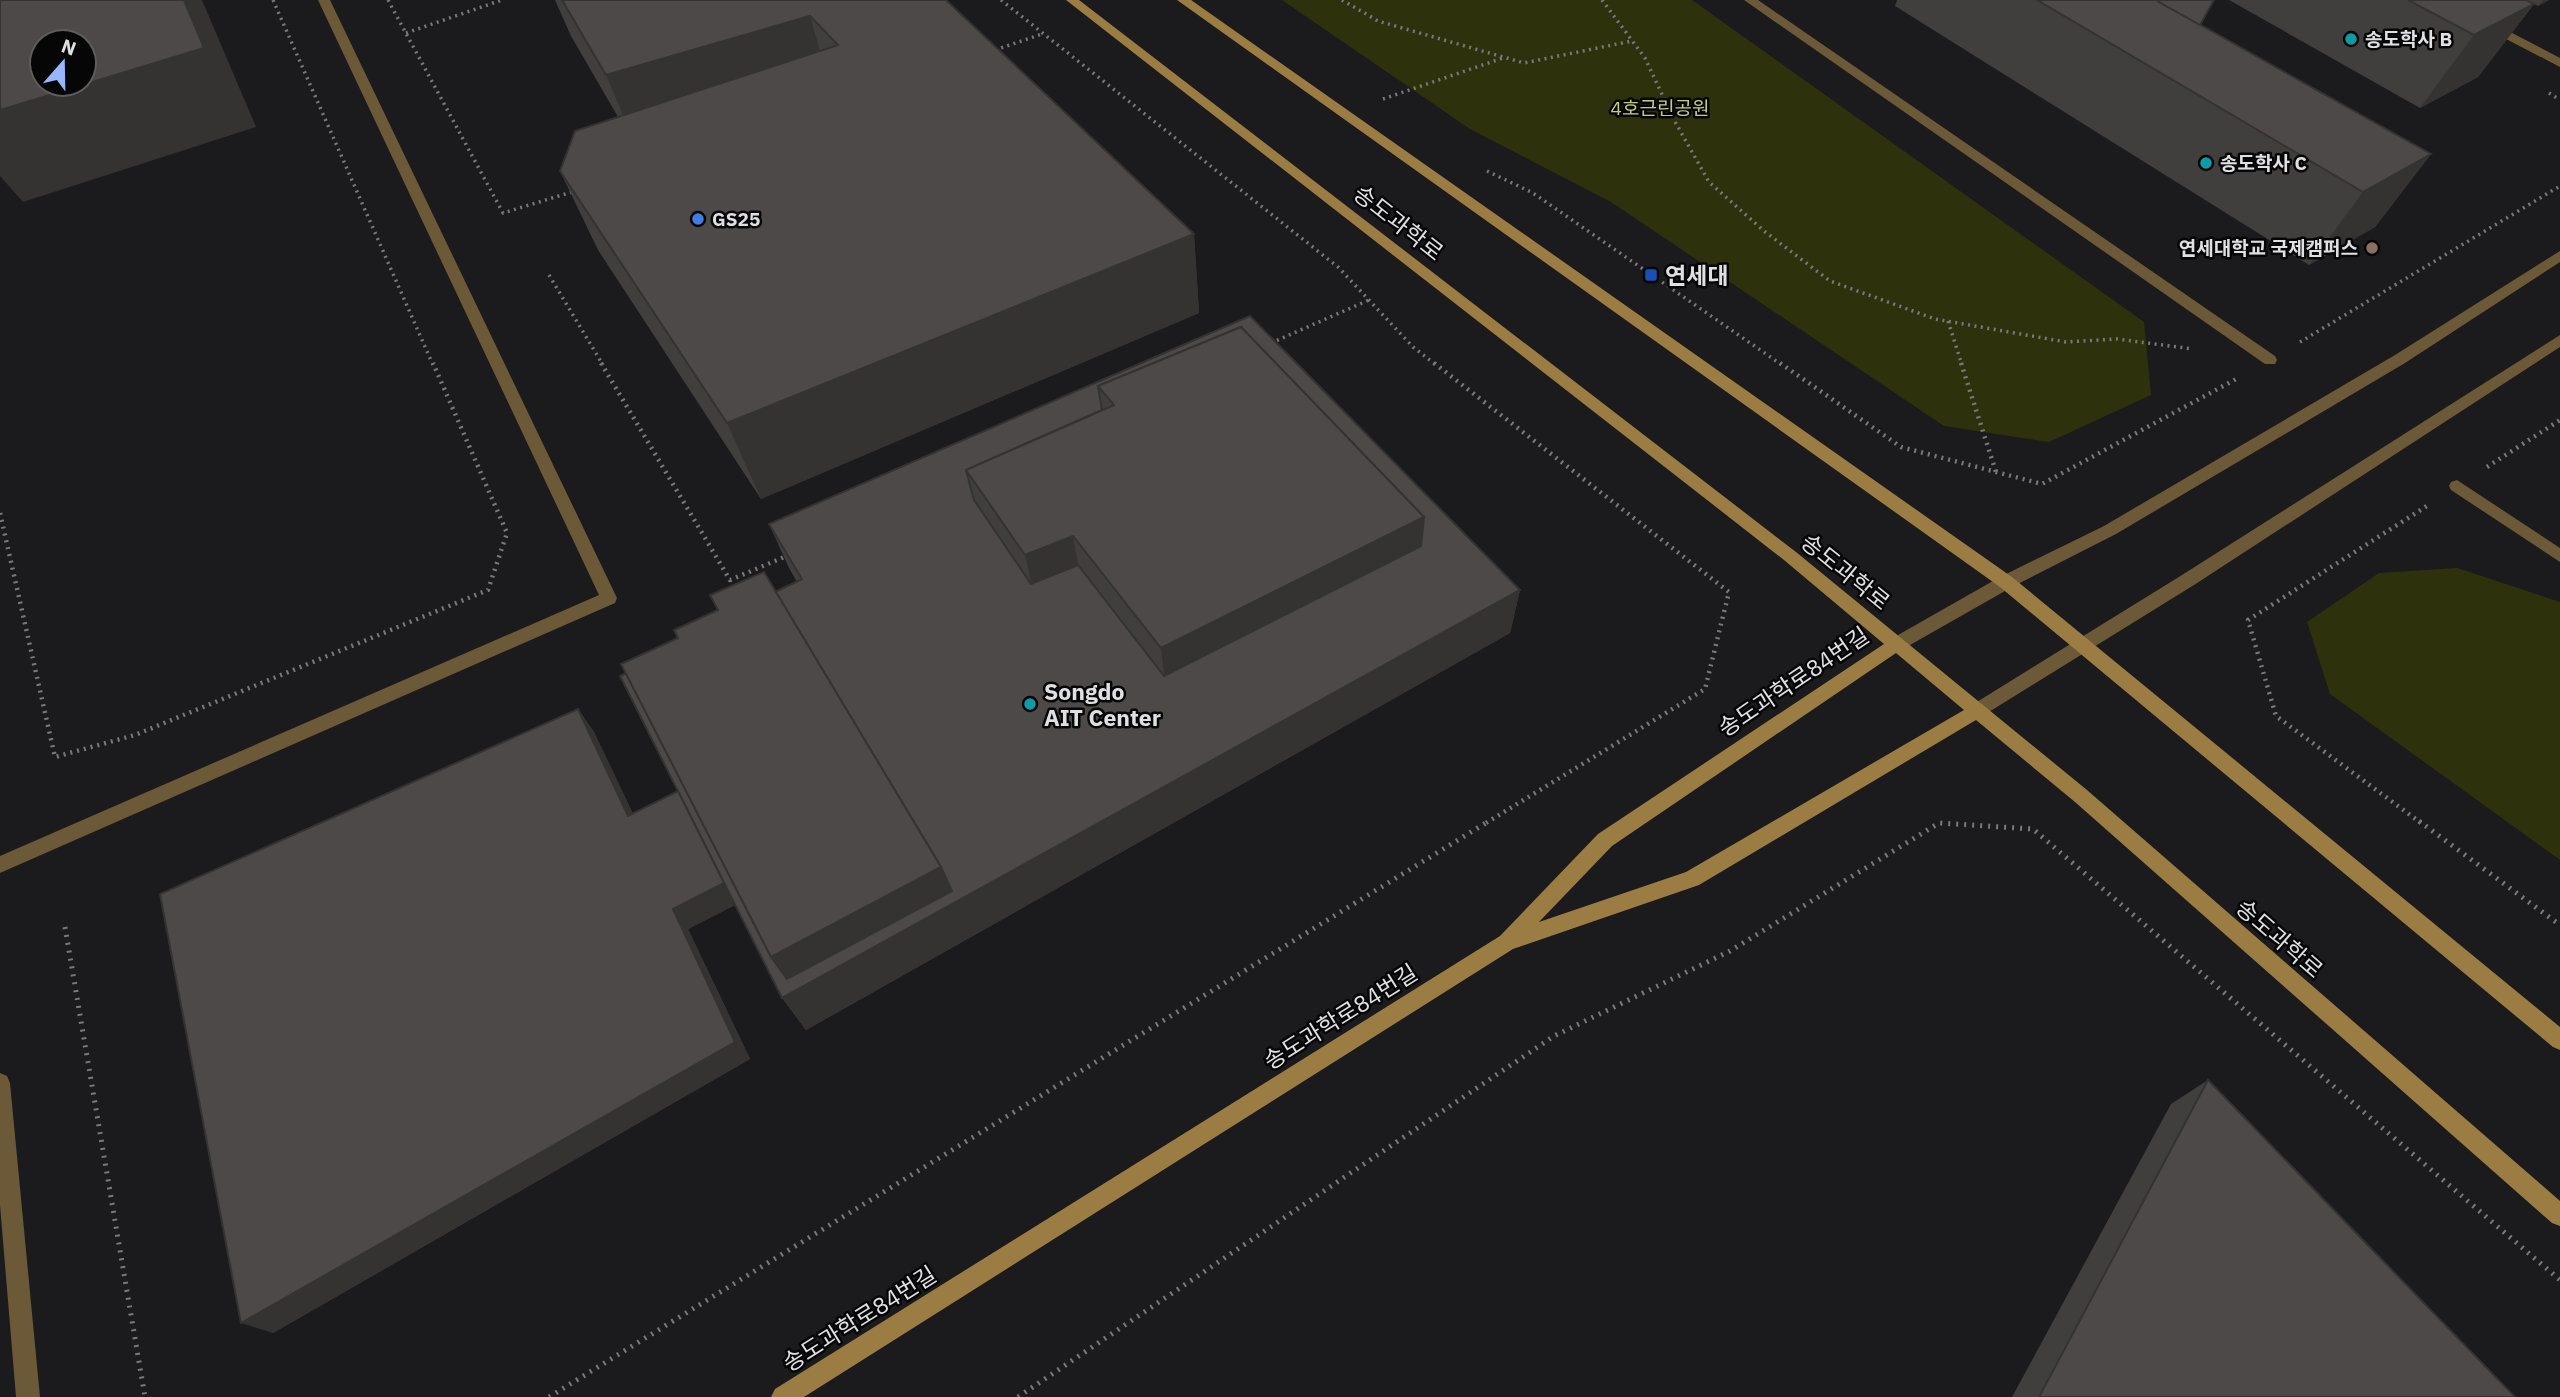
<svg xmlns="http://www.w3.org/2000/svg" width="2560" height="1397" viewBox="0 0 2560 1397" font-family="'IBM Plex Sans','Noto Sans KR',sans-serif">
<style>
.green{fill:#2e320c}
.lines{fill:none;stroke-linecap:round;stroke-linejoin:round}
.path-far2{stroke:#79787b;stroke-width:3.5;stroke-dasharray:2 4.5;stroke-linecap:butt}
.path-far1{stroke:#79787b;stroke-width:4.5;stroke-dasharray:2 5;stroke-linecap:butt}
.path{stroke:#79787b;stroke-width:5;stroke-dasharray:2 6;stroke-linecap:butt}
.lane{fill:#6c5937;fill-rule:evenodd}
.street{fill:#6c5937;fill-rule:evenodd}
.secondary{fill:#9b7c43;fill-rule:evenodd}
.wall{fill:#413f3e}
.shaded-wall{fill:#353332}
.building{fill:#4c4948;stroke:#353332;stroke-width:2;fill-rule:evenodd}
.culture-dot{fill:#0f9aa8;stroke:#060607;stroke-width:2.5}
.shop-dot{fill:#3f7fe0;stroke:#060607;stroke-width:2.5}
.education-dot{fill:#8d6e63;stroke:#060607;stroke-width:2.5}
.transit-dot{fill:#1a4fb4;stroke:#060607;stroke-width:2.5}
.labels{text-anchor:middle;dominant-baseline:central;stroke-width:5;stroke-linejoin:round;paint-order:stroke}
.far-poi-label{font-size:19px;font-weight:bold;fill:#e0dfe1;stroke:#060607;text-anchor:start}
.far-park-label{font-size:19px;fill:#c1cd86;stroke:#060607}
.street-label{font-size:23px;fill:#e0dfe1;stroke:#060607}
.poi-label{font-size:23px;font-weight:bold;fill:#e0dfe1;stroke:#060607;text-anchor:start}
</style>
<rect width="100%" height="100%" fill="#1b1a1d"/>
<g class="green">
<polygon points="1282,0 1692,0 2144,322 2151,395 2049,442 1944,426 1611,202 1470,129"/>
<polygon points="2457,568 2560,602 2560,860 2330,694 2307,622 2379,573"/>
</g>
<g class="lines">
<g class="path-far2">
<polyline points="273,0 433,365"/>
<polyline points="388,0 503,213 575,191"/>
<polyline points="1001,0 1338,267 1413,347 1436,365"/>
<polyline points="1342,0 1378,21 1524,63 1632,41"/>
<polyline points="1602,0 1645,58 1674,120 1709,182 1764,231 1830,281 1935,319 2066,342 2117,339 2193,349"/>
<polyline points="406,33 502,0"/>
<polyline points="995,50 1042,34"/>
<polyline points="2549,93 2560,100"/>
<polyline points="1383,99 1503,58"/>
<polyline points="1487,171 1533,193 1782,365"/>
<polyline points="549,275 603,365"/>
<polyline points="1948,321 1962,365"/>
<polyline points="2300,342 2560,186"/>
<polyline points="1271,343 1369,300"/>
</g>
<g class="path-far1">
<polyline points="601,363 730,580 789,555"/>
<polyline points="1434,363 1729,592 1705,689 1486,823"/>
<polyline points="1780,363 1901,447 2042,484 2238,378"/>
<polyline points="1961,363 1996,472"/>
<polyline points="2487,467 2560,420"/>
<polyline points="0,513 55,757 135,735 488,590 507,533 433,363"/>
<polyline points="2421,823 2276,716 2248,620 2430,504"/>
</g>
<g class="path">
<polyline points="2419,821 2560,925"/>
<polyline points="65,927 145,1397"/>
<polyline points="549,1397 1489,821"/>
<polyline points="1018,1397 1554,1036 1730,951 1939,823 2033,829 2560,1280"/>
</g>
<g class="lane">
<polygon points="2489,21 2560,58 2560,67 2485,28 2483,25"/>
<polygon points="2560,251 2560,262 2405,363 2116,534 2012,587 1903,649 1891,649 1888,644 1891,639 2000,577 2104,526 2395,355"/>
<polygon points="2560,335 2560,347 2194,585 1984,715 1978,717 1972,715 1969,710 1972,705 2182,575"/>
</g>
<g class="street">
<polygon points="318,0 330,0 617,598 615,603 0,873 0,856 599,595"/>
<polygon points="1744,0 1758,0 2275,356 2277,360 2275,364 2265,364"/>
<polygon points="2457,480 2560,548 2560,562 2451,490 2449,486 2451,482"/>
<polygon points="0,1073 7,1076 10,1083 40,1397 16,1397 0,1205"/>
</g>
<g class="secondary">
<path d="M1066,0H1079L1796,552L2087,790L2560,1201V1226L2552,1223L2075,802L1976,720L1699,885L1513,949L804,1397H771L775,1389L1500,936L1598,834L1884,644L1784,560ZM1896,653L1964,710L1686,872L1539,922L1612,846Z"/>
<polygon points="1177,0 1191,0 2012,577 2560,1027 2560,1050 2553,1047 2000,587"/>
</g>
</g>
<g class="wall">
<polygon points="555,0 946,0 1194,234 1199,313 761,499 598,250 560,171 618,117 571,36"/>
<polygon points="1897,0 2156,0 2431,154 2375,227 2309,265 1895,6"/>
<polygon points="2229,0 2526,0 2534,4 2478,77 2420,108"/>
<polygon points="2527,0 2549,0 2538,6"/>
<polygon points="1250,316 1520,590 1510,633 806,1030 782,998 735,905 688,929 750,1059 273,1333 578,709 594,732 633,814 678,791 775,592 797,582 789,568 769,524"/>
<polygon points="2208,1080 2515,1397 2012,1397 2171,1104"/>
</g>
<g class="shaded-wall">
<polygon points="184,0 202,0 256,127 23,202 0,176 0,110"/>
<polygon points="2543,0 2549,0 2538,6"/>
<polygon points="2534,4 2478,77 2420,108 2474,35"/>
<polygon points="810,16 833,96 640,155 606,75"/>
<polygon points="2431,154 2375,227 2309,265 2363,192"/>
<polygon points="1194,234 1199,313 761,499 727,423"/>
<polygon points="1424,517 1415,590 1169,718 1161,648"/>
<polygon points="1073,536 1086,609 1041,628 1025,555"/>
<polygon points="1520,590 1510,633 806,1030 782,998 771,957 941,867"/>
<polygon points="578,709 594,732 644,837 628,816"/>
<polygon points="726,882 741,902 688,929 750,1059 273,1333 241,1323 673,909"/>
</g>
<g class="building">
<path d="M0,0H184L204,48L0,110ZM42,42H84V84H42Z"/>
<polygon points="562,0 946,0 1194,234 727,423 560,171 575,131 838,45 810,16 606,75"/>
<polygon points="2037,0 2156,0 2431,154 2363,192"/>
<polygon points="2160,0 2214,0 2200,25 2159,2"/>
<polygon points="2408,0 2526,0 2534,4 2474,35"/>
<path d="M1250,316L1520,590L782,998L620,676L626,673L771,957L787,979L952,891L941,867L775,592L802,579L769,524ZM1241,327L1424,517L1421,546L1164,676L1078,565L1031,584L974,500L966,470L1102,410L1098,386Z"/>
<polygon points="1241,327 1424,517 1161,648 1073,536 1025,555 966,470 1114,405 1098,386"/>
<polygon points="764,572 941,867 771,957 621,664 678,638 674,630 718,610 710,595"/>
<polygon points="578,709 628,816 678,791 724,883 673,909 735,1042 241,1323 160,894"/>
<polygon points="2208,1080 2515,1397 2039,1397"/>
</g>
<g class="culture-dot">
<circle cx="2351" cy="39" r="7"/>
<circle cx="2206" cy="163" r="7"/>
<circle cx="1030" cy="704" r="7"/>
</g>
<circle class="shop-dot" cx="698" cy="219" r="7"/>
<circle class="education-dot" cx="2372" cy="248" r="7"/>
<rect class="transit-dot" x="1644" y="268" width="14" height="14" rx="3.5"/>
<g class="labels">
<g class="far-poi-label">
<text x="2365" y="39">송도학사 B</text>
<text x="2220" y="163">송도학사 C</text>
<text x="712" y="219">GS25</text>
<text x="2358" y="248" text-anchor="end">연세대학교 국제캠퍼스</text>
</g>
<g class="far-park-label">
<text x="1660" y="108">4호근린공원</text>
</g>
<g class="street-label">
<text transform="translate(1399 222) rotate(38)">송도과학로</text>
<text transform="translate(1846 571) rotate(39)">송도과학로</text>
<text transform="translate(1793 681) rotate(-34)">송도과학로84번길</text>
<text transform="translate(2280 938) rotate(41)">송도과학로</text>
<text transform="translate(1340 1016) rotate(-32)">송도과학로84번길</text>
<text transform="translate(859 1318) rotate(-32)">송도과학로84번길</text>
</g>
<g class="poi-label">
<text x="1665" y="275">연세대</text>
<text x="1044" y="691">Songdo<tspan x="1044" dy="26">AIT Center</tspan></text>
</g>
</g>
<g transform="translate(63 63) rotate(20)"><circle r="33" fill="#060607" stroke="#5d5d5e" stroke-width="2"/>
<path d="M0-5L12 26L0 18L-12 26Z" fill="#97b6fd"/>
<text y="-10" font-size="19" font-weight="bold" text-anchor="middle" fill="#e0dfe1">N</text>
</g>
</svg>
